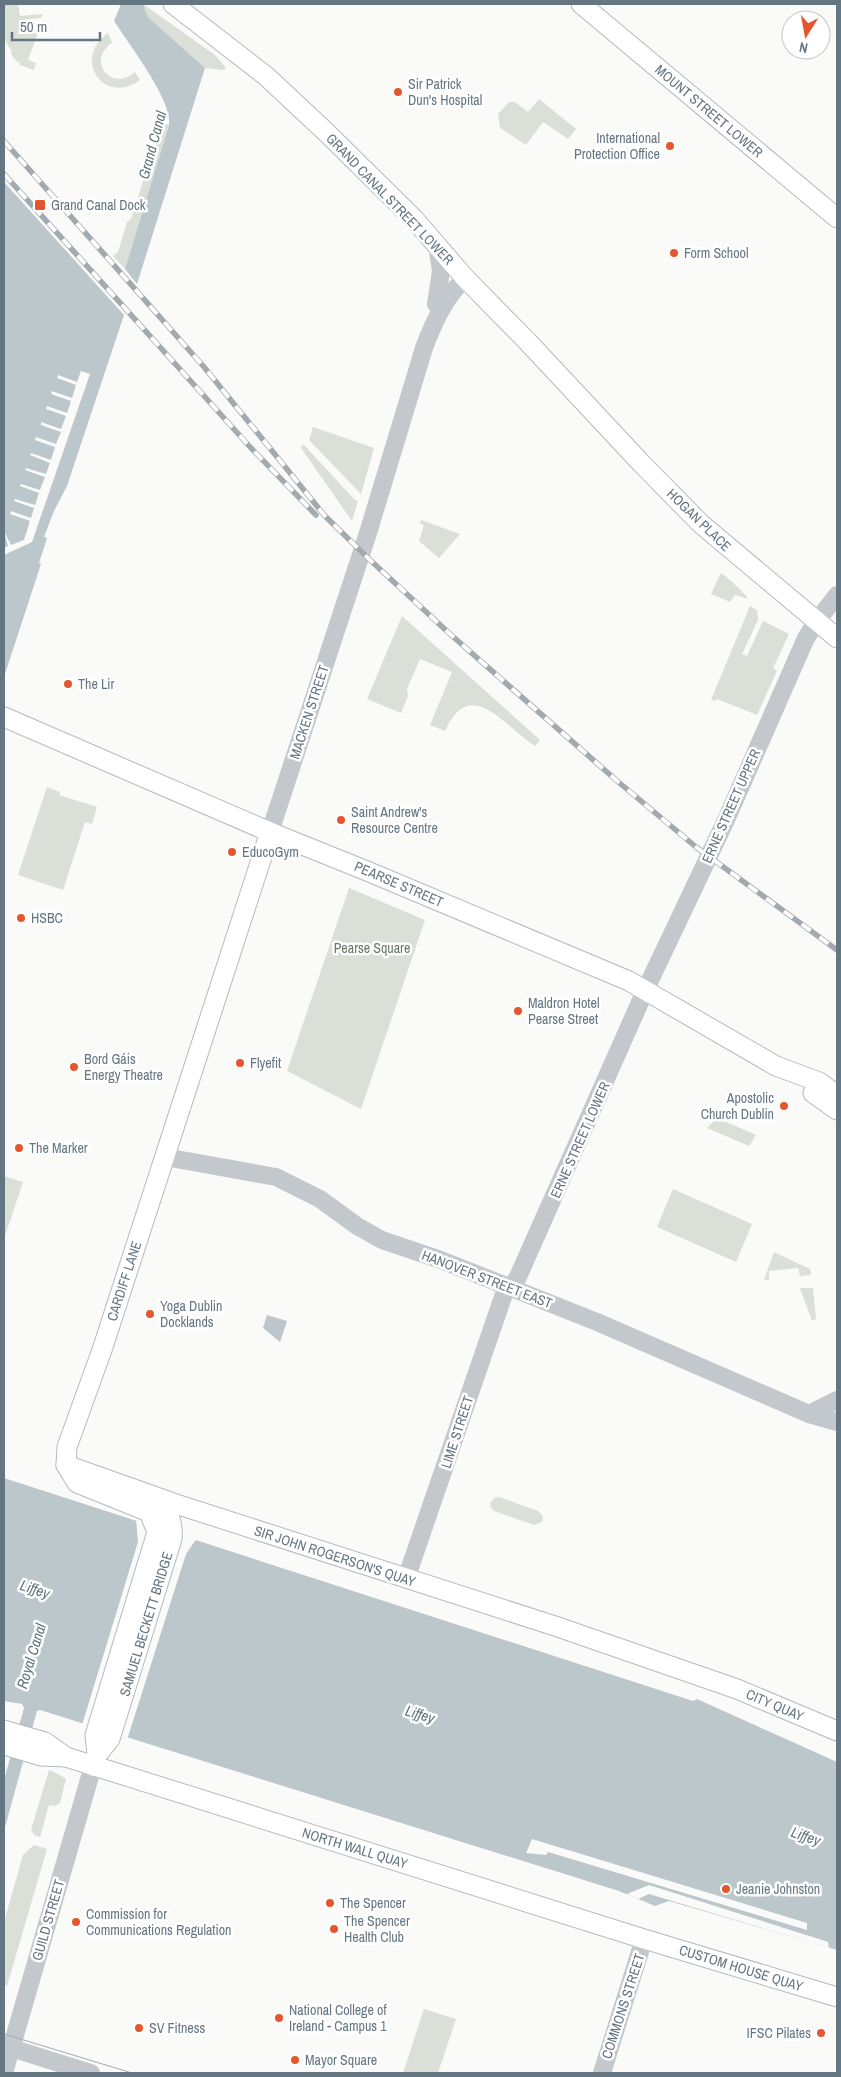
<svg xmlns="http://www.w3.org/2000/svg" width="841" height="2077" viewBox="0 0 841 2077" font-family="'Archivo Narrow',sans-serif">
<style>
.green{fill:#dadfd7}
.water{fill:#bbc7cb}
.pier{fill:#fafaf8}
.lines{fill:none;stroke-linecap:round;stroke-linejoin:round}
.secondary-casing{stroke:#b3babf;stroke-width:21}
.tertiary{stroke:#c3c8cc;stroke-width:18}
.secondary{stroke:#fff;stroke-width:19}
.tram{stroke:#a2aab0;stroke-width:1}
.rail-casing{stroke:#a2aab0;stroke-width:5.5}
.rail{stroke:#fff;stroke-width:4;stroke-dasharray:11;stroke-linecap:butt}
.poi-dot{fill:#e4572e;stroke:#fff;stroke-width:2}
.labels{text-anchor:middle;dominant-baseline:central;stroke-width:5;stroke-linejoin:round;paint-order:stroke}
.poi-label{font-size:14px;fill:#657683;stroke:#fff;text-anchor:start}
.street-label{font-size:14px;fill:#657683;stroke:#fff}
.park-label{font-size:14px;fill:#687a64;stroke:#fff}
.water-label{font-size:15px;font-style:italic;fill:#60757c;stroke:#fff}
</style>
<rect width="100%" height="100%" fill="#fafaf8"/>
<g class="green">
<polygon points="4,4 18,4 20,16 43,14 41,18 22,20 18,34 38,33 28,60 36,63 34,70 20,65 19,61 17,62 11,54 12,52 4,39"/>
<polygon points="143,4 215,55 226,68 222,70 205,68 149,18 144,11"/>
<path d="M108,33L112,43C86,60 111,93 135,72L140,80C105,106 71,60 108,33Z"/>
<polygon points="539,99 576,129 568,139 543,122 526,145 500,128 498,114 509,102 515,102 528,112"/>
<polygon points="162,122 169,125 125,269 113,256 118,252 127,222 131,219"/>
<polygon points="313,427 374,448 361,494 309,440"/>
<polygon points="303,444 355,500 358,501 352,521 301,448"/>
<polygon points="421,520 460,534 439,558 419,541 424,525 420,524"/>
<path d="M721,573C726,576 747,595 748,599L735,595L730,602L711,594Z"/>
<polygon points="750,606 757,610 758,620 742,654 747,656 763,621 789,634 773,668 777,671 757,715 717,699 716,701 711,700"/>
<path d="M402,616L540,740L535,746C504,727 471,674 445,731L430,725L452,672L420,659L407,689L408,696L401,713L367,699Z"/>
<polygon points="47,787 60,792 59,795 97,807 92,824 85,822 63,890 18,875"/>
<polygon points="349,888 425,920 361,1109 287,1071"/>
<polygon points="717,1118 756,1135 749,1146 707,1128"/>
<polygon points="4,1176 23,1182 4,1239"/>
<polygon points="673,1189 752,1224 736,1262 657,1227"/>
<polygon points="774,1252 810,1269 811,1275 800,1276 798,1268 769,1271 769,1280 764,1280"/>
<polygon points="800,1288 813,1288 816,1319 812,1321"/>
<polygon points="499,1497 538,1511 543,1516 542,1522 534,1525 494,1511 491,1508 490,1503 494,1498"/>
<polygon points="49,1770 58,1774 66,1779 60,1803 55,1806 49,1805 40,1837 34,1835 31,1830"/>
<polygon points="34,1845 47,1849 7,1986 4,1985 4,1922 23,1855"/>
<polygon points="424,2009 456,2019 438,2073 403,2073"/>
</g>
<g class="water">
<path d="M121,4H143L145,11L149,18L205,68L137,284L125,269L169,125C173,101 128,43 114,21Z"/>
<polygon points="4,182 124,315 67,486 54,511 44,537 47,538 39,563 41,564 4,677"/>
<polygon points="267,1315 287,1321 280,1342 263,1328"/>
<polygon points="4,1478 693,1701 697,1699 837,1762 837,1950 669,1901 655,1906 619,1891 40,1710 37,1711 4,1831 4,1780 24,1708 22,1704 4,1701"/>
</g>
<g class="pier">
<polygon points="81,371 90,374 32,542 4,555 4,548 8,546 4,531 11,545 24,540 30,521 10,514 11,511 31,518 34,508 14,501 15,499 35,505 39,493 20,486 21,484 40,490 45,477 25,470 26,468 46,474 50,463 30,455 31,453 51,460 55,447 35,440 36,437 56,444 61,432 41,425 41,422 61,429 66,416 46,409 47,406 67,413 71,401 51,394 52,391 72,398 76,385 57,378 58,375 77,382"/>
<polygon points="136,1519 197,1538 186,1554 127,1740 82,1725 138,1542"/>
<polygon points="532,1839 807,1923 807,1930 548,1852 546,1855 526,1853"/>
<polygon points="649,1885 825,1941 828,1942 829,1948 649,1894 638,1899 627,1894"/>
</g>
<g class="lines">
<g class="secondary-casing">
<g id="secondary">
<polyline points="173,4 266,76 328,134 415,220 465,278 527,341 641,463 701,524 837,638"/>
<polyline points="581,4 837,218"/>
<polyline points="4,717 270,832 367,871 629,981 776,1066 819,1082 837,1095"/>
<polyline points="813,1093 837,1110"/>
<polyline points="66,1465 176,1504 555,1626 737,1689 837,1731"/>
<polyline points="4,1730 45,1742 66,1757"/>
<polyline points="4,1745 41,1756 66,1757 644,1939 837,1997"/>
<path d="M97,1755L110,1739L172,1539C174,1521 167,1508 153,1498"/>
<polyline points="93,1766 97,1755 95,1735 157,1532 149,1512 77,1483 66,1465 67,1447 102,1350 270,832"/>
</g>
</g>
<g class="tertiary">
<polyline points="436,304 441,271 437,244"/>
<path d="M270,832L368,533L424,348C434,321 445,298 465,278"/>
<polyline points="165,1157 276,1177 320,1199 357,1226 382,1240 441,1260 597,1322 809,1414 837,1422"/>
<polyline points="809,1414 837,1400"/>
<polyline points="406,1579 504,1294 517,1279 645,991 726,820 806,638 817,621 837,595"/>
<polyline points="11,2048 91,2073"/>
<polyline points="4,2073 93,1766"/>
<polyline points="602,2073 644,1939"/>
</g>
<use href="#secondary" class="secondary"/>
<polyline class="tram" points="4,2034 132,2073"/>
<g class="rail-casing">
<g id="rail">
<polyline points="4,141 204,367 325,516 369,559 450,634 616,780 696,847 837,950"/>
<polyline points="4,174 251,448 316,515"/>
</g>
</g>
<use href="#rail" class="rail"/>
</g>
<g class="poi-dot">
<circle cx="398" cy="92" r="5"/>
<circle cx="670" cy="146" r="5"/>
<rect x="34" y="199" width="12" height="12" rx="2.5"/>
<circle cx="674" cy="253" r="5"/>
<circle cx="68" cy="684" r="5"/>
<circle cx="341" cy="820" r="5"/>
<circle cx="232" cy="852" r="5"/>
<circle cx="21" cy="918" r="5"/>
<circle cx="518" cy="1011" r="5"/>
<circle cx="240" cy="1063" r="5"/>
<circle cx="74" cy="1067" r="5"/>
<circle cx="784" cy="1106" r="5"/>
<circle cx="19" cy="1148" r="5"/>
<circle cx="150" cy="1314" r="5"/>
<circle cx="726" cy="1889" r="5"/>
<circle cx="330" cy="1903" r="5"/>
<circle cx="76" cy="1922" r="5"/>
<circle cx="334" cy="1929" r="5"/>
<circle cx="279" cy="2018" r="5"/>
<circle cx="139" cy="2028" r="5"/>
<circle cx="821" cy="2033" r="5"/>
<circle cx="295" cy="2060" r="5"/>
</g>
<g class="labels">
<g class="poi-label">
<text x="408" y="84">Sir Patrick<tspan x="408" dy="16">Dun's Hospital</tspan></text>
<text x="660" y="138" text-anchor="end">International<tspan x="660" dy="16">Protection Office</tspan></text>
<text x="51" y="205">Grand Canal Dock</text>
<text x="684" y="253">Form School</text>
<text x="78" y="684">The Lir</text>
<text x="351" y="812">Saint Andrew's<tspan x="351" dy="16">Resource Centre</tspan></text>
<text x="242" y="852">EducoGym</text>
<text x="31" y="918">HSBC</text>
<text x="528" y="1003">Maldron Hotel<tspan x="528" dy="16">Pearse Street</tspan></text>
<text x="84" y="1059">Bord Gáis<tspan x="84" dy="16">Energy Theatre</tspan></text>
<text x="250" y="1063">Flyefit</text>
<text x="774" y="1098" text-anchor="end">Apostolic<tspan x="774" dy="16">Church Dublin</tspan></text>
<text x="29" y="1148">The Marker</text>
<text x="160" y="1306">Yoga Dublin<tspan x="160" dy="16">Docklands</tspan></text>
<text x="736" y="1889">Jeanie Johnston</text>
<text x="340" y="1903">The Spencer</text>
<text x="86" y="1914">Commission for<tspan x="86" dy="16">Communications Regulation</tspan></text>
<text x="344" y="1921">The Spencer<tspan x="344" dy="16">Health Club</tspan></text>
<text x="289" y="2010">National College of<tspan x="289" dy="16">Ireland - Campus 1</tspan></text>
<text x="149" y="2028">SV Fitness</text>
<text x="811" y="2033" text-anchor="end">IFSC Pilates</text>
<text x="305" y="2060">Mayor Square</text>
</g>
<g class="street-label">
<text transform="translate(709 111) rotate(40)">MOUNT STREET LOWER</text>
<text transform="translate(390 199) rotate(46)">GRAND CANAL STREET LOWER</text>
<text transform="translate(699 520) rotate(44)">HOGAN PLACE</text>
<text transform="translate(309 712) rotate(-72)">MACKEN STREET</text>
<text transform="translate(731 806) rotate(-66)">ERNE STREET UPPER</text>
<text transform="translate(399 884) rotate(23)">PEARSE STREET</text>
<text transform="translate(580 1140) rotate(-66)">ERNE STREET LOWER</text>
<text transform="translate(487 1279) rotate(21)">HANOVER STREET EAST</text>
<text transform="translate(124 1281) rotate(-72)">CARDIFF LANE</text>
<text transform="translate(457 1432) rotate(-72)">LIME STREET</text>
<text transform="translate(335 1556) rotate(18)">SIR JOHN ROGERSON'S QUAY</text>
<text transform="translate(146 1624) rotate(-73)">SAMUEL BECKETT BRIDGE</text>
<text transform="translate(775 1705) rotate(23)">CITY QUAY</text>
<text transform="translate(355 1848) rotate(17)">NORTH WALL QUAY</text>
<text transform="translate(48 1920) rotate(-74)">GUILD STREET</text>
<text transform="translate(741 1968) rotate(17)">CUSTOM HOUSE QUAY</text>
<text transform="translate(623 2006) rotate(-72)">COMMONS STREET</text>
</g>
<g class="park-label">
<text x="372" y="948">Pearse Square</text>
</g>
<g class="water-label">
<text transform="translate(152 145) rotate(-75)">Grand Canal</text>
<text transform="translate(35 1589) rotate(18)">Liffey</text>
<text transform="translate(31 1656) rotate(-73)">Royal Canal</text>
<text transform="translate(420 1714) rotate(17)">Liffey</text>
<text transform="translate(806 1836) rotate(19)">Liffey</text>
</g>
</g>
<rect width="841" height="2077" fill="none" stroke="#657683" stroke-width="10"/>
<g transform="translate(806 35) rotate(191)"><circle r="24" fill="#ffffff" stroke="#c1c8cd"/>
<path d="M0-4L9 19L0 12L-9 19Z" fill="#e4572e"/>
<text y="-8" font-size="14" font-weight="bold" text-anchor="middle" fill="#657683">N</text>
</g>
<path d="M12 32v8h88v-8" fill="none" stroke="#657683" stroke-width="2.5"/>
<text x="20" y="32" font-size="15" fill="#657683" stroke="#ffffff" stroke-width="4" paint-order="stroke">50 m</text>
</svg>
